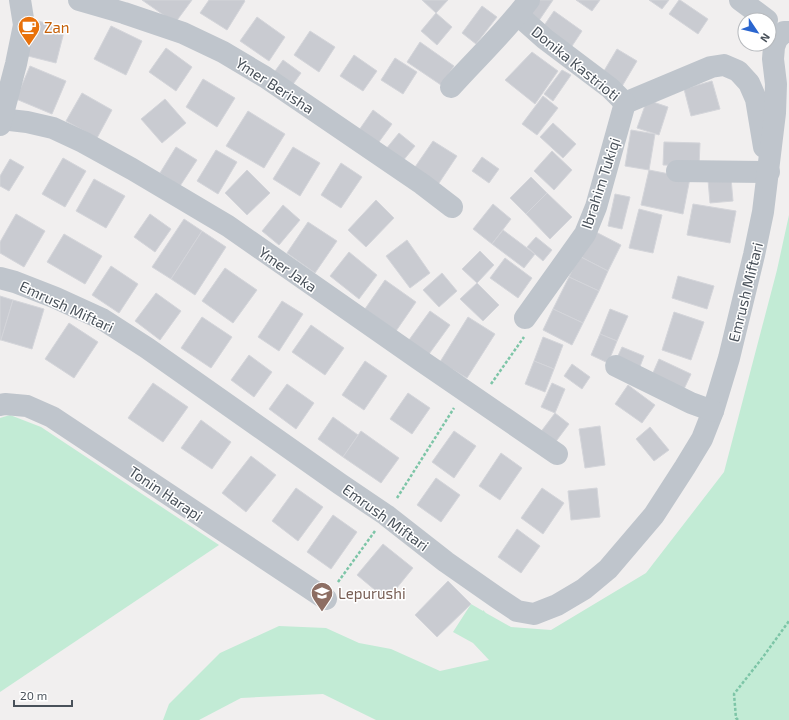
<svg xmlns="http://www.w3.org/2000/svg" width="789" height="720" viewBox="0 0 789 720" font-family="'Exo 2',sans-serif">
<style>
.green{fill:#c2ebd5}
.building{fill:#c9cbd1;stroke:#d4d5da}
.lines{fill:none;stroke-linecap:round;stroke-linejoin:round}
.path{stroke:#7dc5a7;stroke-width:2.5;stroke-dasharray:3 2;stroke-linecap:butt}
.minor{stroke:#bfc5cc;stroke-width:22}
.labels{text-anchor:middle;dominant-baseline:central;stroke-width:3;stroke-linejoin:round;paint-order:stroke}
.food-label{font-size:15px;fill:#c56008;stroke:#fff;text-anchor:start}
.street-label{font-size:15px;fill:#49515a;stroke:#fff}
.education-label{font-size:15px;fill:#785e54;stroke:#fff;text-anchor:start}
</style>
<rect width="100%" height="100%" fill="#f1efef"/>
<g class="green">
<polygon points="789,215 789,720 376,720 323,694 241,698 199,720 163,720 169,704 220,653 279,626 326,628 359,643 391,649 440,671 489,660 473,643 453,632 471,604 483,611 483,610 486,613 511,627 551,630 646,573 724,472 777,270"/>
<polygon points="10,415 41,427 219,545 0,692 0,418"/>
</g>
<g class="building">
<polygon points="142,0 192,0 175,23"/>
<polygon points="209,0 244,0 245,1 227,30 200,13"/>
<polygon points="422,0 448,0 436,13"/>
<polygon points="536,0 553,0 538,22 526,14"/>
<polygon points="576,0 600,0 592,11"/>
<polygon points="649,0 669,0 662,9"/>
<polygon points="679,0 680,0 708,19 698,34 669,14"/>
<polygon points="482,6 497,17 476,44 462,33"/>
<polygon points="554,11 582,31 570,49 541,30"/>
<polygon points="436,13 452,27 437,45 421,31"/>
<polygon points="257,17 285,37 269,61 240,41"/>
<polygon points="34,20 65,28 56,63 24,55"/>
<polygon points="111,26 142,41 126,75 94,59"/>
<polygon points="310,31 335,47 319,72 294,55"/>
<polygon points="420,42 454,66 441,85 407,62"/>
<polygon points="166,48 192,67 176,91 149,72"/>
<polygon points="617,49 637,61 621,88 601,76"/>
<polygon points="532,52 558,71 535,104 505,80"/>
<polygon points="354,55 377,71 363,91 340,76"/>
<polygon points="395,58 417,72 403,94 381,80"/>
<polygon points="283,60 301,73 291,87 273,74"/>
<polygon points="30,66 66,81 52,114 16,99"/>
<polygon points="562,70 571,75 553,101 544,94"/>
<polygon points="203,79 235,98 217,127 186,107"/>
<polygon points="712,81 720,109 691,116 684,89"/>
<polygon points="82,93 112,110 97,138 66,121"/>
<polygon points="543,96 558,108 537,135 522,124"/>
<polygon points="165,99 186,123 162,143 141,119"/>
<polygon points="647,100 668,107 659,135 637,128"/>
<polygon points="373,110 392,124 376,146 357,133"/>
<polygon points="248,111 285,134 264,168 226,146"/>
<polygon points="553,123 576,144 563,158 540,137"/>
<polygon points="631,130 655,134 649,170 625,166"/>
<polygon points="399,133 415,146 402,162 386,149"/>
<polygon points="433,141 457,156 437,186 413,170"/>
<polygon points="664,142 700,143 699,166 663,165"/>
<polygon points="176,147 197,160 180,186 160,173"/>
<polygon points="293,147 320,163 300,196 273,179"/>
<polygon points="216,150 237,162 218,194 197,181"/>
<polygon points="552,151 572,170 554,190 534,171"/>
<polygon points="482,157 499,169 489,183 472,171"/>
<polygon points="63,158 86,171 65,207 42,194"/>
<polygon points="10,159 24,167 9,191 0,186 0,176"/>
<polygon points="341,163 362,177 341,208 321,195"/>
<polygon points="247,170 270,193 247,215 225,193"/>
<polygon points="649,170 690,178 683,214 641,205"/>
<polygon points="531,177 547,193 526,214 510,198"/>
<polygon points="731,178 733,201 710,203 708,180"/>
<polygon points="94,179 125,196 106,228 76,211"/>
<polygon points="547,193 572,217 550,239 526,214"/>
<polygon points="615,194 630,197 622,229 608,226"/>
<polygon points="376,200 394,218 366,247 348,230"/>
<polygon points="493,204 511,219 492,244 473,229"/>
<polygon points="693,204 736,211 730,243 687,235"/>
<polygon points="283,205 300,220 279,245 262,231"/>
<polygon points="639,209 662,215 653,253 629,248"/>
<polygon points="16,214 45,231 24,267 0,253 0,242"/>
<polygon points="150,214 171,229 155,252 134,237"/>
<polygon points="184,219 202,231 171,279 152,267"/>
<polygon points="308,222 337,241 315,273 287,253"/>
<polygon points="503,230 535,254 524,268 492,244"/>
<polygon points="592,230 621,245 608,271 579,256"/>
<polygon points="202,231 226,247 195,295 171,279"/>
<polygon points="64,234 102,256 85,284 47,262"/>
<polygon points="536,237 552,250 543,261 527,247"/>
<polygon points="407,240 430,273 410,288 386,256"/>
<polygon points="480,251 494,265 477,283 462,269"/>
<polygon points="349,252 377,275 359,299 330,276"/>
<polygon points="579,256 608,271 599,291 569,277"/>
<polygon points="505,258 532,278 518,298 490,278"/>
<polygon points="111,266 138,284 119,313 92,295"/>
<polygon points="225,268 257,290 233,323 202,301"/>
<polygon points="442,273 457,291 439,307 423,290"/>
<polygon points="678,276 714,286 707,309 672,298"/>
<polygon points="569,277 599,291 583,323 553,309"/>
<polygon points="385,280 416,302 396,331 365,309"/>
<polygon points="477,283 499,305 483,321 460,299"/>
<polygon points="156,293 181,311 160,340 135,321"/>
<polygon points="0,296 13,300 1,340 0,340"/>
<polygon points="13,300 44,309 32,349 1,340"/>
<polygon points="282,301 303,314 279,351 258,337"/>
<polygon points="553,309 583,323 572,345 543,330"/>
<polygon points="610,309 628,316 617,341 600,334"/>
<polygon points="430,311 450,325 429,354 409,340"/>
<polygon points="674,312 704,322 691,360 662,350"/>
<polygon points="202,317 232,337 211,368 181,348"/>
<polygon points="468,317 495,334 467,378 440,362"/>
<polygon points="69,323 98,342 74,378 45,359"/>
<polygon points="311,325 344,348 325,375 292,352"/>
<polygon points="600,334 617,341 608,363 591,355"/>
<polygon points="543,337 563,345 554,369 534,361"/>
<polygon points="622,347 644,356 639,369 616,360"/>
<polygon points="249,355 272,372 254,397 231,380"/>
<polygon points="659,359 691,374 684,389 652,375"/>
<polygon points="365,361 387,376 364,410 342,395"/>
<polygon points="534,361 554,369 545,392 525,384"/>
<polygon points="572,364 590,377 582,389 564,376"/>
<polygon points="153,383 188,407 163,442 128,418"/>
<polygon points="552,383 565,389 555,413 541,407"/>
<polygon points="287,384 314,403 296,429 269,409"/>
<polygon points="628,385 655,405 642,423 615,404"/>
<polygon points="408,393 430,408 412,434 390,419"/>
<polygon points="555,413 569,424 554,444 540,433"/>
<polygon points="333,417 358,435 343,457 318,439"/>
<polygon points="201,420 231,442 212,469 181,448"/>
<polygon points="600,426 605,465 585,468 579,429"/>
<polygon points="650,427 669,450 654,461 636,439"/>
<polygon points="361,431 399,458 381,483 343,457"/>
<polygon points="454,431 476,446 454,478 432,462"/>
<polygon points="501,453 522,468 500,500 479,486"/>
<polygon points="251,456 276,475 246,512 222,493"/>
<polygon points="436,478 460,495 441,522 417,505"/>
<polygon points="296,488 323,507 298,541 272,521"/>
<polygon points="542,488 564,503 543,534 521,518"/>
<polygon points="597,488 600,517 571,520 568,491"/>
<polygon points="333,515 357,532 331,569 307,552"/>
<polygon points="517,529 540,546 521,573 498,557"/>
<polygon points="383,544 413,568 387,600 357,575"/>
<polygon points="448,581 471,604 437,637 415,615"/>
</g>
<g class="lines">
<g class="path">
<polyline points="491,384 524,337"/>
<polyline points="397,498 454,408"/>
<polyline points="338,582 375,531"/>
<polyline points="738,720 736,718 734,694 763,657 789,621"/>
</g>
<g class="minor">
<polyline points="79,0 124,13 183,33 223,52 265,77 422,184 452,207"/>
<polyline points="740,0 767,20"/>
<polyline points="518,15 545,39 610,88 625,103"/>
<path d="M451,87C477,58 506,31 529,0"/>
<polyline points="625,103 711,67 724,65 738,71 749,83 756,99 764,147"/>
<polyline points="0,119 27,122 53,128 83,142 132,169 228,226 420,360 557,454"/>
<polyline points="0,125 16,64 24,25 20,0"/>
<polyline points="677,171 769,172"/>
<polyline points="0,278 15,282 56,298 102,319 147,348 340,484 386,515 446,562 499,599 517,611 534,614 557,605 584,589 608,569 654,515 685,467 702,439 713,411 729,358 754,255 763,212 775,113 776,84 773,59 774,47 777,39 784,32 789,32"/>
<polyline points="525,318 585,234 596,207 625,103"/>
<polyline points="616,366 691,403 713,411"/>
<polyline points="0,405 5,404 27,406 52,417 326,599"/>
</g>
</g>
<defs>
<g id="cafe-pin" transform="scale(1.15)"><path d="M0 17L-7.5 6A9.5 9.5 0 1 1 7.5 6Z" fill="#e8710a" stroke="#fff"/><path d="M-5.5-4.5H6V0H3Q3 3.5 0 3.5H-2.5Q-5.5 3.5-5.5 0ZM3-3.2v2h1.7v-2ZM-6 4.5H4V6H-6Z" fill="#fff"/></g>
<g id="school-pin" transform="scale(1.15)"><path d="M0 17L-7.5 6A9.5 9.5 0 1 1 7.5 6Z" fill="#8d6e63" stroke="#fff"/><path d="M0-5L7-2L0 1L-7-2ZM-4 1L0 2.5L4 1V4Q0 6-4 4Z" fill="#fff"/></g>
</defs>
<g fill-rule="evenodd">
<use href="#cafe-pin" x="29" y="27"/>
<use href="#school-pin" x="322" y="593"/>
</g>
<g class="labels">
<g class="food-label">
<text x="44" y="27">Zan</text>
</g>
<g class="street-label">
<text transform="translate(576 63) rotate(39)">Donika Kastrioti</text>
<text transform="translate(275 85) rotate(33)">Ymer Berisha</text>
<text transform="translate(600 183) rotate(-72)">Ibrahim Tukiqi</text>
<text transform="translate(288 269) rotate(35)">Ymer Jaka</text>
<text transform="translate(745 292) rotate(-76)">Emrush Miftari</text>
<text transform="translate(67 306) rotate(25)">Emrush Miftari</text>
<text transform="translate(166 493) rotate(34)">Tonin Harapi</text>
<text transform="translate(386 517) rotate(36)">Emrush Miftari</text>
</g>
<g class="education-label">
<text x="338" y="593">Lepurushi</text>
</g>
</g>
<g transform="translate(757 32) rotate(125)"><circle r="19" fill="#ffffff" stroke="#b6b9bd"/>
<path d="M0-3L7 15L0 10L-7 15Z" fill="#2b66cf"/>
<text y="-6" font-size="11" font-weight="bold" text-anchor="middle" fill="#49515a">N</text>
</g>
<path d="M14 700v6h58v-6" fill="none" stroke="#49515a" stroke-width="2"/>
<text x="20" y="700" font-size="12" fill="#49515a" stroke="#ffffff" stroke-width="3" paint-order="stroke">20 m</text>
</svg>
